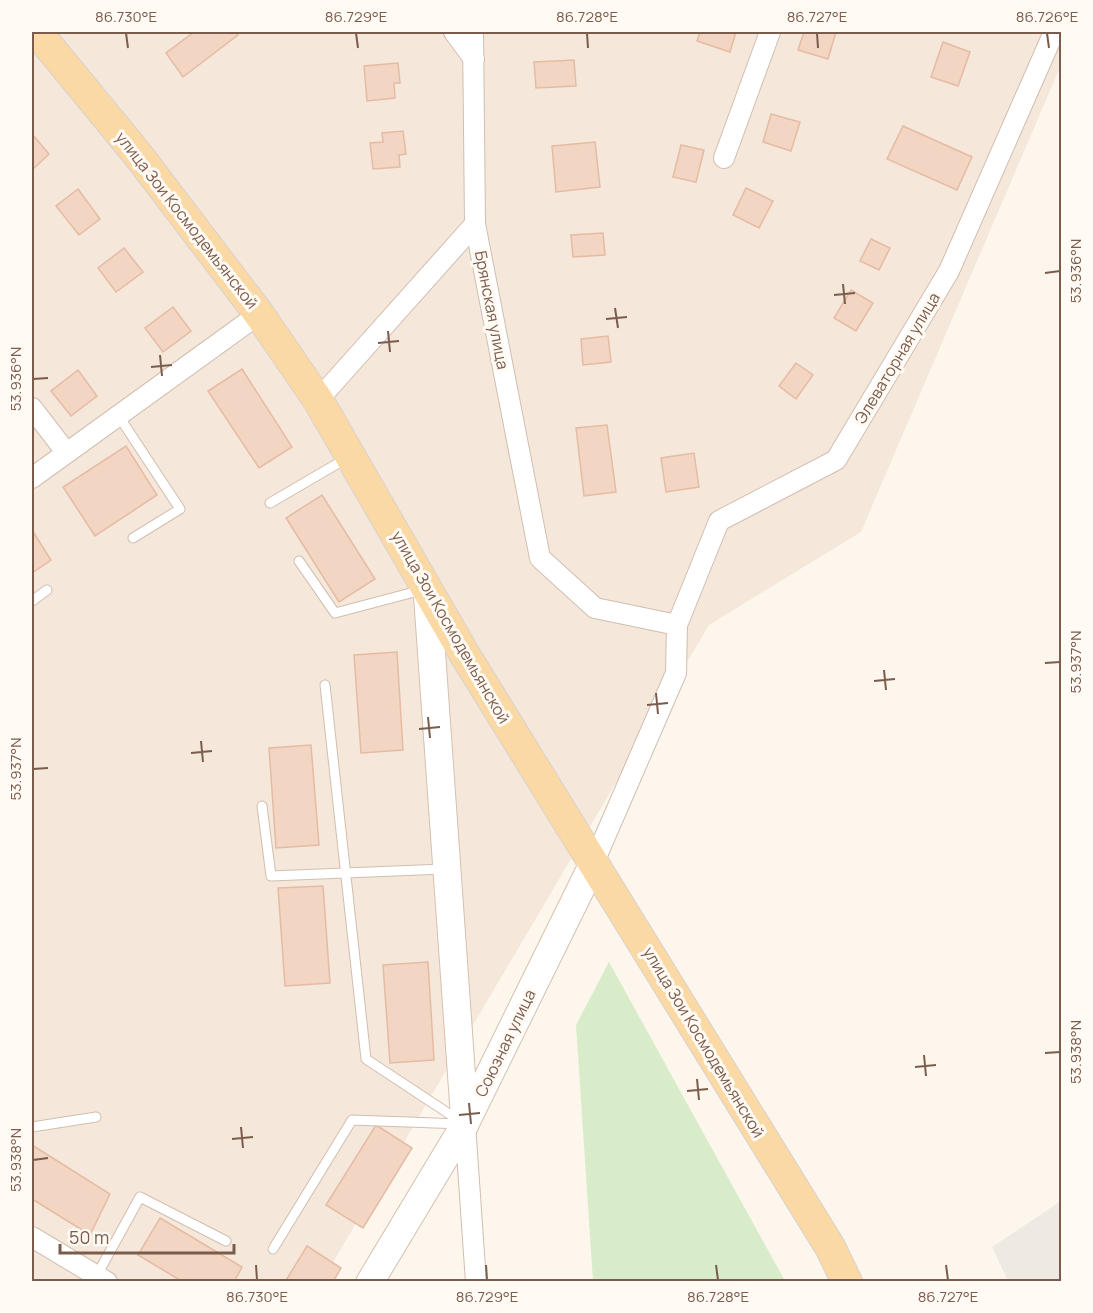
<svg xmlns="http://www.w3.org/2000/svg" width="1093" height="1313" viewBox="0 0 1093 1313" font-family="Manrope,sans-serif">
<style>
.residential{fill:#f5e8da}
.industrial{fill:#efe9e4}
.green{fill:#d8ecc9}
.building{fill:#f3d5c3;stroke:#e6bba3;stroke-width:1.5}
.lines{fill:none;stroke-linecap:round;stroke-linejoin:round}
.lane-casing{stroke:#d1beb0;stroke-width:11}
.street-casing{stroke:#d1beb0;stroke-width:22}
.secondary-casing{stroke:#d6c0b0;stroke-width:29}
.primary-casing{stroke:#dad1cd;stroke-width:32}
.lane{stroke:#fff;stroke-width:9}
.street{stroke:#fff;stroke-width:20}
.secondary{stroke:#fff;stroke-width:27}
.primary{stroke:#fbd9a5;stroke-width:30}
.ticks{fill:none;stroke:#7a5c4d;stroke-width:2}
.labels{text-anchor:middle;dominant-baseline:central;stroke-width:6;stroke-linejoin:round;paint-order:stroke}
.street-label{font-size:16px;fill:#7a5c4d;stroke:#fffaf3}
.neatline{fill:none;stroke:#7a5c4d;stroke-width:2}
.ticks-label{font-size:15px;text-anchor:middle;fill:#7a5c4d}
</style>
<rect width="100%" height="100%" fill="#fdf6ec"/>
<polygon class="residential" points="32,32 1061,32 1061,65 861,532 709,625 322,1281 32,1281"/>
<polygon class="industrial" points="1061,1201 1061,1281 1008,1281 992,1247"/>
<polygon class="green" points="609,962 785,1281 593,1281 576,1025"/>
<g class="building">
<polygon points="194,32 235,32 238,35 183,77 166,53"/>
<polygon points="700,32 736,32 730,52 697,41"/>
<polygon points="804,32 836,32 828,59 798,50"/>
<polygon points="943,42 970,52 958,86 931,77"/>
<polygon points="574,60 576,86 536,88 534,62"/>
<polygon points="398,63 400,83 394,83 395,98 367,101 364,66"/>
<polygon points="771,114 800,122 791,151 763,142"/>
<polygon points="903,126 972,157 957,190 887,159"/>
<polygon points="403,131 406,154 399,155 400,167 373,169 370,143 383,142 382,133"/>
<polygon points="32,134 49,154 32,170"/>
<polygon points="595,142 600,187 556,192 552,146"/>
<polygon points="681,145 704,150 696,182 673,177"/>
<polygon points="746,188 773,201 759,228 733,215"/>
<polygon points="78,189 100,219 79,235 56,206"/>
<polygon points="603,233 605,255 573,257 571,235"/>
<polygon points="871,239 890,248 879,270 860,261"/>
<polygon points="124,248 143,272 116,292 98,268"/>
<polygon points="851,290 873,303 856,331 834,318"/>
<polygon points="173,307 191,331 163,352 145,328"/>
<polygon points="608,336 611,362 583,365 581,339"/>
<polygon points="796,363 813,375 796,399 779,386"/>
<polygon points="242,369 292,447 259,468 208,391"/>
<polygon points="78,370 97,396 71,416 51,391"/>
<polygon points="607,425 616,492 584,496 576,428"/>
<polygon points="126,446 157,495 95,536 63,487"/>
<polygon points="694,453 699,487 666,492 661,458"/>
<polygon points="322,495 375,579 339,602 286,518"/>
<polygon points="32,530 51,560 32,573"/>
<polygon points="397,652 403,750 361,753 354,655"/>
<polygon points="311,745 319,845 276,848 269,748"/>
<polygon points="323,886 330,983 285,986 278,888"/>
<polygon points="428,962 434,1060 390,1063 383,965"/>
<polygon points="376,1125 412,1148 363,1228 326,1205"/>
<polygon points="32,1145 110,1194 90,1235 32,1199"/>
<polygon points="160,1218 242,1267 234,1282 183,1282 138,1255"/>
<polygon points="307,1246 341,1268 333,1282 285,1282"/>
</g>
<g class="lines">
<g class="lane-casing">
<g id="lane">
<polyline points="118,415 180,509 133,538"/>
<polyline points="270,503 347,458"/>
<polyline points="299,561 335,613 422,590"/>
<polyline points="32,601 47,590"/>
<polyline points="325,685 366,1059 460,1121"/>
<polyline points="262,806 271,876 444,869"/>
<polyline points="32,1127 96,1117"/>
<polyline points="273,1249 352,1120 462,1124"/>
<polyline points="97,1275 140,1197 226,1241"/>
</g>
</g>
<g class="street-casing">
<g id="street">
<polyline points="454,32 474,59"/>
<polyline points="473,32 475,224 540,558 595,608 677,625"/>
<polyline points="724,158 770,32"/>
<polyline points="318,400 475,224"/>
<polyline points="32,408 66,452"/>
<polyline points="32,478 259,314"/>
<polyline points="594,862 676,673 677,625 719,521 836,460 949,271 1054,32"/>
<polyline points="465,1124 476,1282"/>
<polyline points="32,1237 107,1282"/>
</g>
</g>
<g class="secondary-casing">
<g id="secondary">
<polyline points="427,589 465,1124"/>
<polyline points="370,1282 465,1124 594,862"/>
</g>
</g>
<g class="primary-casing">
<polyline id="primary" points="37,32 138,155 259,314 318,400 465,655 830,1247 847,1282"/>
</g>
<use href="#lane" class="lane"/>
<use href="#street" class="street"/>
<use href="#secondary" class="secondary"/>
<use href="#primary" class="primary"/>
</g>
<path class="ticks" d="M126,33L128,48M356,33L358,48M587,33L588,48M817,33L818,48M1047,33L1049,48M1045,273L1060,271M843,284L845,304M834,295L855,293M615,308L618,328M606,319L627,317M388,331L390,352M378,343L399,341M160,355L162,376M151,367L172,365M33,379L48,378M1045,663L1060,662M884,670L886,690M874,681L895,679M656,693L658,714M647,705L668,703M428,717L430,738M419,729L440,727M201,741L203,762M191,753L212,751M33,769L48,768M1045,1053L1060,1052M924,1055L926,1076M915,1067L936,1065M697,1079L699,1100M687,1091L708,1089M469,1103L471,1124M459,1115L480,1113M241,1127L243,1148M232,1139L253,1137M33,1160L48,1158M256,1265L257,1280M486,1265L487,1280M716,1265L718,1280M946,1265L948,1280"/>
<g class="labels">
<g class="street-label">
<text transform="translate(187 220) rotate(52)">улица Зои Космодемьянской</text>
<text transform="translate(492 310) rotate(79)">Брянская улица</text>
<text transform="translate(897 358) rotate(-59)">Элеваторная улица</text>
<text transform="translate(451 627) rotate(60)">улица Зои Космодемьянской</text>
<text transform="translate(704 1042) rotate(59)">улица Зои Космодемьянской</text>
<text transform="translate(505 1043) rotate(-64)">Союзная улица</text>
</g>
</g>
<rect width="1093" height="1313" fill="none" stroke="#fffaf3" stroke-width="66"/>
<path d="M60 1244v9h174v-9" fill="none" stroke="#7a5c4d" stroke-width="3"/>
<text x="69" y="1244" font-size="18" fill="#7a5c4d" stroke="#fffaf3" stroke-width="4.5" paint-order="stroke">50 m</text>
<rect x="33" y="33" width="1027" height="1247" class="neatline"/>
<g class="ticks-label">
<text x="126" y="22">86.730°E</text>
<text x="356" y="22">86.729°E</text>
<text x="587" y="22">86.728°E</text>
<text x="817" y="22">86.727°E</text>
<text x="1047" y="22">86.726°E</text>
<text transform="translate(1076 271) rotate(-90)" y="5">53.936°N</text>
<text transform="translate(16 379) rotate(-90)" y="5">53.936°N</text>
<text transform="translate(1076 662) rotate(-90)" y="5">53.937°N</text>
<text transform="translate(16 769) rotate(-90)" y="5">53.937°N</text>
<text transform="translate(1076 1052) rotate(-90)" y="5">53.938°N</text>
<text transform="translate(16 1160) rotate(-90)" y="5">53.938°N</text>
<text x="257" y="1302">86.730°E</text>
<text x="487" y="1302">86.729°E</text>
<text x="718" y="1302">86.728°E</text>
<text x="948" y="1302">86.727°E</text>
</g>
</svg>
